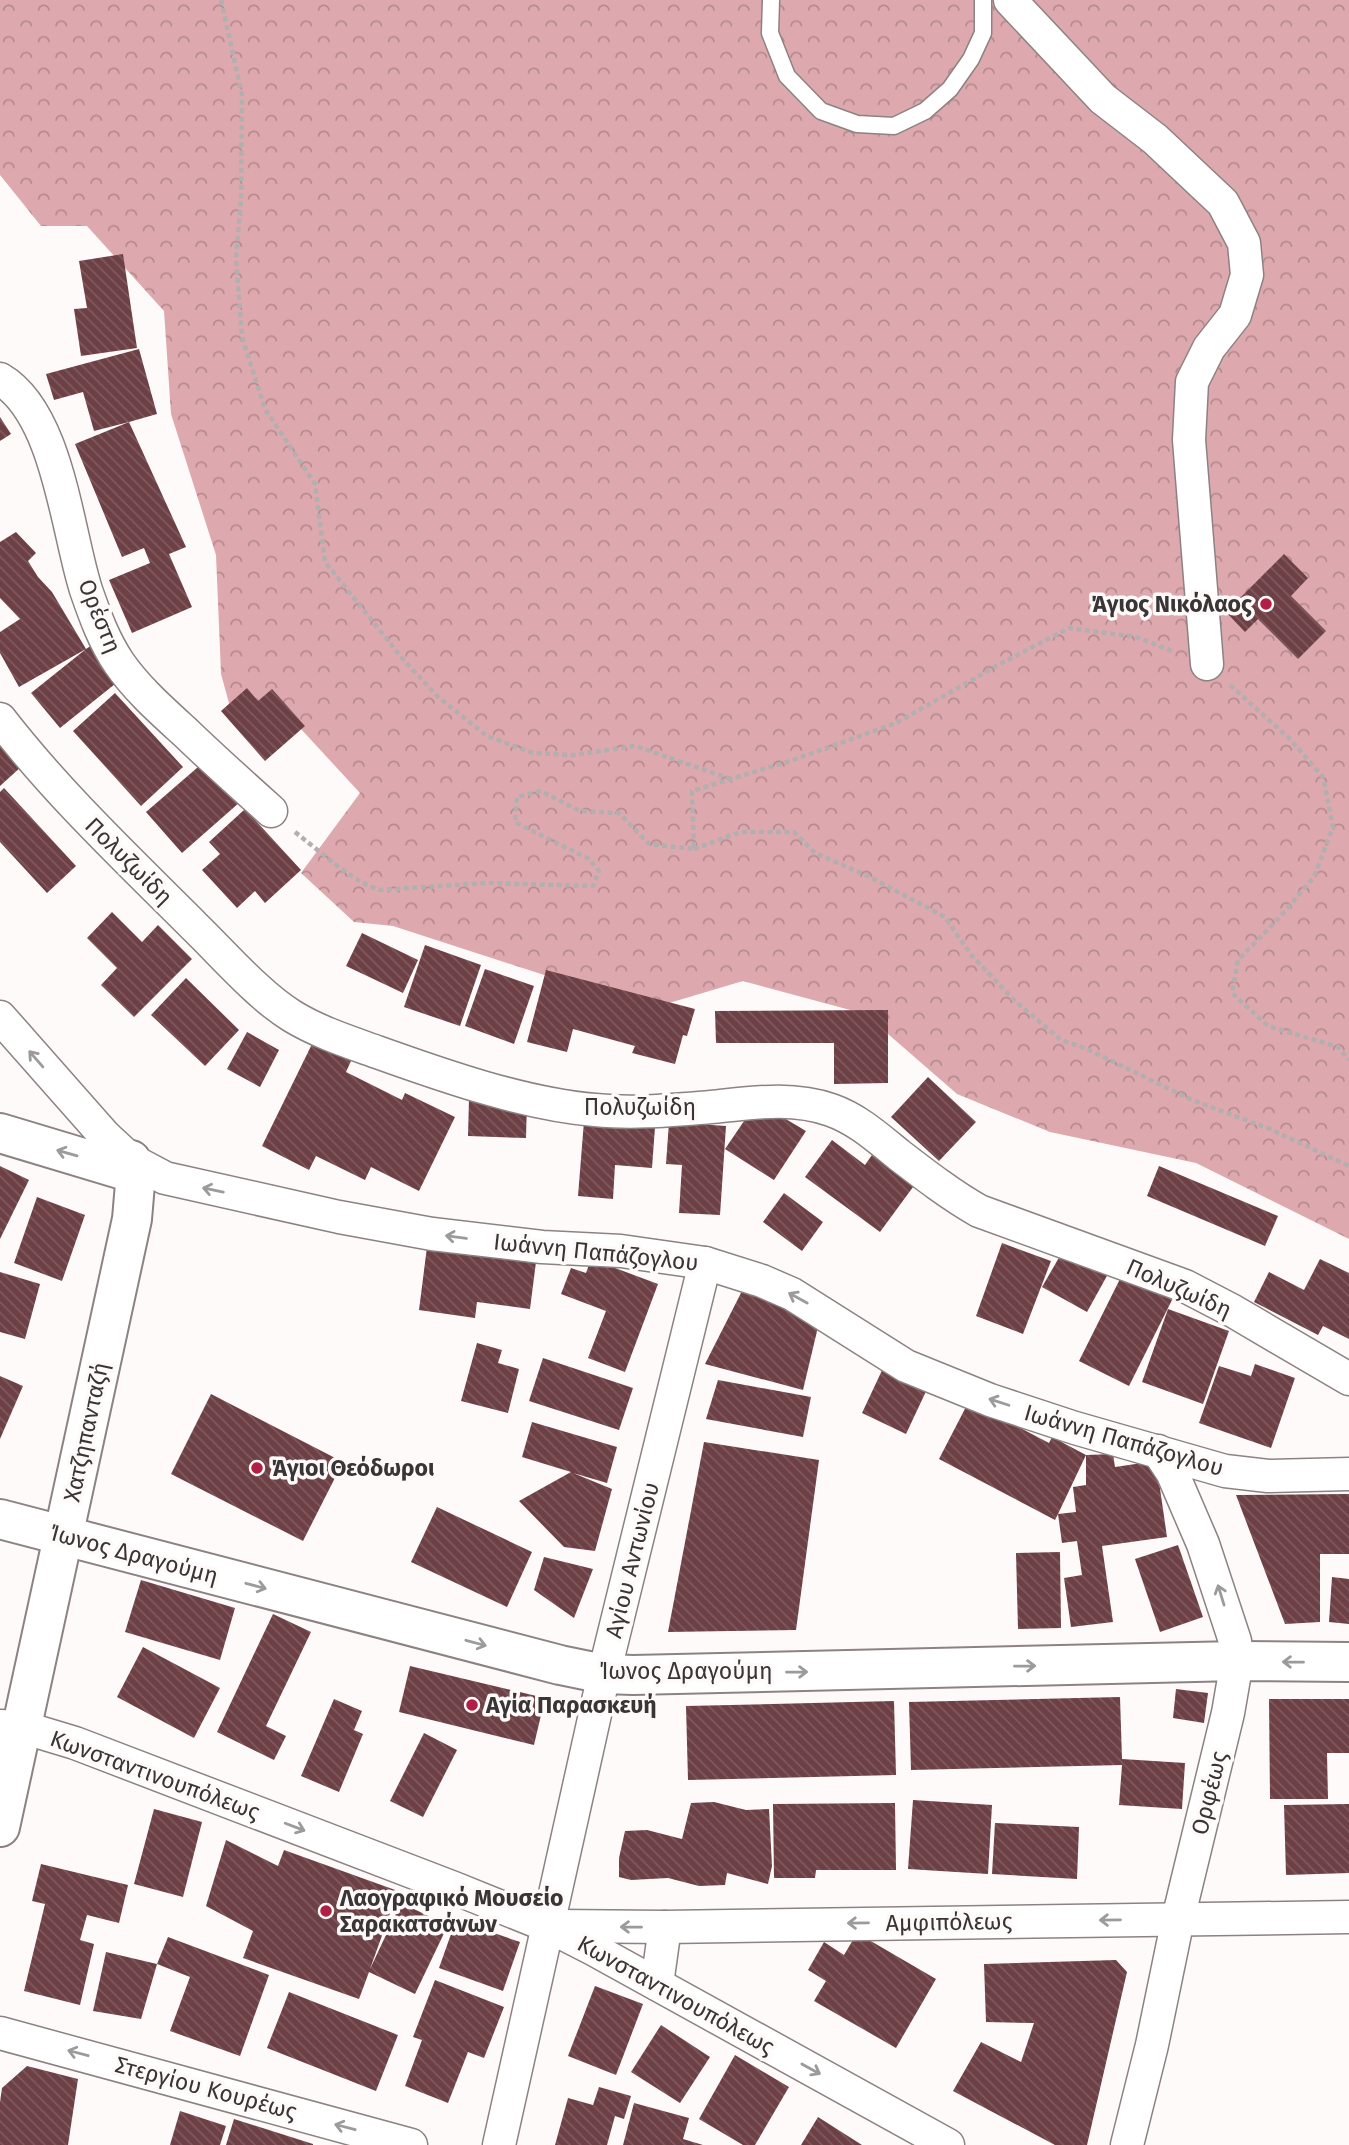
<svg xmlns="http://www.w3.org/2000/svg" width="1349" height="2145" viewBox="0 0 1349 2145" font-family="'Fira Sans',sans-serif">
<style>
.forest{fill:url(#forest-crowns)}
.building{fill:url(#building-back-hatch)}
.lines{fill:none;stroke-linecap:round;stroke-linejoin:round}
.lane-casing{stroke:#8d8282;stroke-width:19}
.street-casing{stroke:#8d8282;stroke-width:35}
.secondary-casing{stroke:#8d8282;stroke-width:42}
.path{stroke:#b3aeaf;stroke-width:4.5;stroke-dasharray:5 3.5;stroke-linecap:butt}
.lane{stroke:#fff;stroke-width:16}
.street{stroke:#fff;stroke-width:32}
.secondary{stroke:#fff;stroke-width:38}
.oneway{stroke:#9c9a9a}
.poi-dot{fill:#b11f47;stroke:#fffafa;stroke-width:2.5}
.labels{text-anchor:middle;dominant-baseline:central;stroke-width:7;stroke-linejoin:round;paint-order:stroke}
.poi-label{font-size:23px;font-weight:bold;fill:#393435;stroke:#fffafa;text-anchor:start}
.street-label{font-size:23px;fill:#393435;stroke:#fffafa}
</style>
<defs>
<pattern id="forest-crowns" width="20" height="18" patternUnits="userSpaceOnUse" patternTransform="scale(1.75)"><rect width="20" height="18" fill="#dea9ae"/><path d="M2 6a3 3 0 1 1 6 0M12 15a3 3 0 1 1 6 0" fill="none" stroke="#b58a8e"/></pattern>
<pattern id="building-back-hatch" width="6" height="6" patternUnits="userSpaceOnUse" patternTransform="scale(1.75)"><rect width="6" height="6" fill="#6d4045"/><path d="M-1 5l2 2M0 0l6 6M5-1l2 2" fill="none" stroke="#7e5a5e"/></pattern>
</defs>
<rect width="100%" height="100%" fill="#fffafa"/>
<polygon class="forest" points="0,0 1349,0 1349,1239 1196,1163 1050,1132 957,1094 865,1014 743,981 649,1009 393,926 354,922 301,873 360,793 277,703 235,725 221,674 216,555 171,414 164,311 87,226 41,226 0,175"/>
<g class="building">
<polygon points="123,254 137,348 81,356 74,309 87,308 79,261"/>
<polygon points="139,349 157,414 129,422 186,547 169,554 192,607 132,633 109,580 150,563 144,548 122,557 75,444 129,422 94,431 83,392 54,400 46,374"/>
<polygon points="0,417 11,434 0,441"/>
<polygon points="16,532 36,553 28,561 38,577 52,592 86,649 92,645 120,680 60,728 31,693 86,649 19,687 0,653 0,632 20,619 0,598 0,542"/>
<polygon points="1284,554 1308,578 1291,596 1326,631 1298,659 1258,619 1245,632 1226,612"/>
<polygon points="247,688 258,701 272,689 305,726 265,761 221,711"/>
<polygon points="115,693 183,767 141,806 73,731"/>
<polygon points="0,742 22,766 0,786"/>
<polygon points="205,761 240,802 182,853 146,812"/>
<polygon points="4,788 76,866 47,893 0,842 0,792"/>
<polygon points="245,809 301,870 265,903 255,891 237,908 202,870 220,854 209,842"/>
<polygon points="112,912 142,942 158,925 192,959 134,1017 101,985 117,968 87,938"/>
<polygon points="362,933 418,960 403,993 346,966"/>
<polygon points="425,945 481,965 460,1026 404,1007"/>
<polygon points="485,969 534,986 514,1044 465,1026"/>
<polygon points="546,970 695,1009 687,1036 683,1035 675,1064 632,1053 635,1046 573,1029 567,1052 527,1042"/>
<polygon points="186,978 239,1030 205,1066 151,1015"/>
<polygon points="888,1010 888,1083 834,1084 834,1043 716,1043 715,1011"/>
<polygon points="247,1032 279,1050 260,1087 227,1069"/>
<polygon points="313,1042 351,1061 346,1072 402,1100 405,1093 455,1117 419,1191 371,1167 365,1180 316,1156 309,1170 262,1146"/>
<polygon points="928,1077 976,1122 939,1161 891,1117"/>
<polygon points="469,1099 527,1101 526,1138 468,1136"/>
<polygon points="757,1102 806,1131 774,1180 725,1149"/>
<polygon points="584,1121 655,1127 652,1168 615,1165 613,1199 578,1196"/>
<polygon points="669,1122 726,1126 720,1215 679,1213 682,1165 666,1164"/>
<polygon points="832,1140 865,1165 874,1152 916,1183 880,1232 805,1177"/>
<polygon points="0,1166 29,1180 0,1239"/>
<polygon points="1159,1166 1278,1216 1265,1246 1147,1196"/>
<polygon points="784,1193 823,1222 802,1251 763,1222"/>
<polygon points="37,1197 85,1215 62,1281 14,1263"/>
<polygon points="1002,1243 1051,1261 1023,1334 976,1316"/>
<polygon points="427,1247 536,1262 530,1309 477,1302 475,1318 419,1310"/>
<polygon points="1064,1249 1108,1274 1087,1312 1042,1287"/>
<polygon points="591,1259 658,1284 625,1372 588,1358 606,1311 561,1294 571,1268 586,1273"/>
<polygon points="1320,1259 1349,1273 1349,1339 1323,1326 1318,1335 1254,1302 1269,1272 1304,1290"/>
<polygon points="0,1272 40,1284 25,1339 0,1332"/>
<polygon points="1122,1275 1172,1300 1129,1386 1079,1361"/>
<polygon points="743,1289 781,1301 818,1327 803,1390 705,1364"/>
<polygon points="1168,1309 1229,1331 1203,1404 1142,1382"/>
<polygon points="477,1343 502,1350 498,1363 519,1369 508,1413 461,1401"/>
<polygon points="543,1358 633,1388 619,1430 529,1401"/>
<polygon points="885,1364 929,1385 906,1434 862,1413"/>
<polygon points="1255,1364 1295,1378 1271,1448 1199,1423 1219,1366 1251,1376"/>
<polygon points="0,1376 23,1386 0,1439"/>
<polygon points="718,1380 811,1397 803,1437 706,1419"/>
<polygon points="211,1394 343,1462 303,1541 171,1474"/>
<polygon points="969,1401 1049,1443 1052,1437 1086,1455 1058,1514 1076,1512 1073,1487 1086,1485 1086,1455 1113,1454 1115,1467 1156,1461 1167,1537 1102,1546 1113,1622 1071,1627 1064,1578 1082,1575 1077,1541 1062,1543 1058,1514 1055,1520 939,1459"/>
<polygon points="532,1422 617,1447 607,1483 573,1473 612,1489 595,1551 564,1547 519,1501 571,1472 522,1457"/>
<polygon points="704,1442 819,1460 796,1630 668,1632"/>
<polygon points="1349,1494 1349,1554 1320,1554 1320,1622 1285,1624 1236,1495"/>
<polygon points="437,1507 532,1552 507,1607 411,1562"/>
<polygon points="1178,1545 1203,1617 1160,1632 1135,1559"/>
<polygon points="1060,1552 1061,1628 1018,1629 1016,1553"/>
<polygon points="544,1557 593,1569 574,1618 534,1590"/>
<polygon points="1332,1577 1349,1579 1349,1624 1329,1622"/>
<polygon points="141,1580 235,1608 220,1660 125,1632"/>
<polygon points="273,1614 311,1632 266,1726 286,1736 274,1760 217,1732"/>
<polygon points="143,1647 220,1688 194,1738 117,1697"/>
<polygon points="410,1666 545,1698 534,1745 399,1712"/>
<polygon points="1176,1689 1208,1693 1204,1723 1173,1718"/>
<polygon points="1120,1697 1122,1759 1185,1763 1182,1809 1119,1805 1122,1765 911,1770 909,1702"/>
<polygon points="334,1699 362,1711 354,1730 363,1734 339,1792 301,1776"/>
<polygon points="1269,1699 1349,1699 1349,1753 1327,1753 1328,1799 1270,1799"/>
<polygon points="894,1701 896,1775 688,1780 686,1706"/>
<polygon points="424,1733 457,1750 423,1817 390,1801"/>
<polygon points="913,1800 992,1805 988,1874 908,1869"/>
<polygon points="714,1802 746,1810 769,1809 772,1866 768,1884 727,1873 725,1885 699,1886 668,1878 631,1880 619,1877 619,1858 625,1831 647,1830 682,1839 691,1803"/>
<polygon points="895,1803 896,1870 816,1870 815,1878 774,1878 773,1804"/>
<polygon points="1349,1804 1349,1873 1286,1875 1284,1805"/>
<polygon points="154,1809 202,1822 183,1897 134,1884"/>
<polygon points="995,1823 1079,1827 1077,1879 992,1874"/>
<polygon points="226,1840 278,1866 284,1850 398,1891 370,1969 401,1903 448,1925 415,1994 369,1972 359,1999 243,1958 253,1931 206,1906"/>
<polygon points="41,1864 128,1885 119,1923 87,1915 80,1940 94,1944 80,2005 24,1991 45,1904 32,1901"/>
<polygon points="456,1920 520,1942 503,1991 439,1968"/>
<polygon points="857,1933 936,1979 896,2048 814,2001 826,1981 808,1970 824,1942 844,1955"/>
<polygon points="168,1937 269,1975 240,2056 170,2031 190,1977 157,1964"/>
<polygon points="106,1952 157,1964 141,2019 93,2011"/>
<polygon points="1116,1960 1127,1972 1087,2145 1055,2145 953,2091 981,2042 1021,2062 1034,2023 986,2022 984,1964"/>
<polygon points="435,1980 504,2007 484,2058 468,2052 448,2103 405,2086 422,2040 413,2037"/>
<polygon points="595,1986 643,2004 616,2075 568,2056"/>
<polygon points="289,1992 398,2035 376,2091 267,2048"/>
<polygon points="661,2025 710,2057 680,2103 631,2072"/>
<polygon points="735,2055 789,2087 755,2145 743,2145 699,2119"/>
<polygon points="27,2066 78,2079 68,2145 0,2145 0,2102 2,2088"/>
<polygon points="599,2087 631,2096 624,2119 615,2116 607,2145 555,2145 568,2098 593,2105"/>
<polygon points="634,2103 689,2118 683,2139 703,2145 623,2145"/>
<polygon points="180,2111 226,2126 220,2145 170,2145"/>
<polygon points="818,2117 862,2145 801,2145"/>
<polygon points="234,2119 313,2144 313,2145 226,2145"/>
</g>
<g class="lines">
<g class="lane-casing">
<polyline id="lane" points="771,0 770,33 787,76 821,111 857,124 894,126 925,111 950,89 971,59 983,33 983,0"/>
</g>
<g class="street-casing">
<g id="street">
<polyline points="1010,0 1103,99 1155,139 1223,203 1244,243 1247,275 1235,315 1209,348 1192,382 1189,440 1207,664"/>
<path d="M0,379C58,413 67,531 86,590C95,616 104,641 119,663C137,689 162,711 185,732C213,759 242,785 271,811"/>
<path d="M0,719C58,794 127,859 194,926C223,954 258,995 292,1016C318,1032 349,1042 377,1052C444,1076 524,1104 595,1110C634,1114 673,1110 711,1107C751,1103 793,1096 831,1110C857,1119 878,1138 899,1155C925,1175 951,1195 979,1211L1185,1286L1233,1311L1349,1379"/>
<polyline points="0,1017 105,1136 131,1160 165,1178 339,1217 432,1234 542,1247 621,1251 705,1263 762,1281 792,1294 906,1366 990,1400 1075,1428 1225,1471 1268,1476 1349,1474"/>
<polyline points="0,1726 22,1727 75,1743 454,1888 548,1926 593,1949 948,2145"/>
<polyline points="556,1926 665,1927 1349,1917"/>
<polyline points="657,1984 665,1927"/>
<polyline points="0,2033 411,2145"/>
<polyline points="499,2145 604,1674 705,1263"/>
<polyline points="1127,2145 1152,2045 1178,1919 1228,1713 1237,1661 1235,1641 1203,1544 1172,1472 1158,1451"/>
</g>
</g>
<g class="secondary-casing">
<g id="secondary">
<polyline points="0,1133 133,1173"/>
<polyline points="0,1519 560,1665 604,1674 633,1675 1237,1661 1349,1662"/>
<polyline points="0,1827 132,1219 135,1184 131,1160"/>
</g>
</g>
<g class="path">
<polyline points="221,0 242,95 241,200 236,258 242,337 265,409 315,484 325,562 402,658 438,697 487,736 533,753 573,755 635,746 731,779"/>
<polyline points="1230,685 1290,739 1323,777 1333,827 1314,877 1279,918 1238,960 1232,993 1268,1026 1338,1047 1349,1060"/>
<polyline points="295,832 340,868 361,882 379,890 486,883 593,886 599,871 589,859 515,822 517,797 541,791 580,811 619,813 649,844 694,849 692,791 793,760 896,723 1000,664 1069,628 1136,637 1172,651"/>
<polyline points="694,849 740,832 794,832 815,853 868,876 945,917 972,956 1014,1000 1061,1040 1087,1049 1190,1099 1270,1129 1349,1166"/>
</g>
<use href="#lane" class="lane"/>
<use href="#street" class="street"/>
<use href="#secondary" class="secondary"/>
</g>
<defs><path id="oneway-shaft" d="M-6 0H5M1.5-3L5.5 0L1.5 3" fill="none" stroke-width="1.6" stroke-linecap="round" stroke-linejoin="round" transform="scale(1.75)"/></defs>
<g class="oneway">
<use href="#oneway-shaft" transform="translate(36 1059) rotate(-131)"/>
<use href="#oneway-shaft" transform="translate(67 1153) rotate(-164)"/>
<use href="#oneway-shaft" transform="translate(213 1190) rotate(-168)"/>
<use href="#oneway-shaft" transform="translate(456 1237) rotate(-172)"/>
<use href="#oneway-shaft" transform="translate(798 1298) rotate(-151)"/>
<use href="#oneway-shaft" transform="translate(999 1402) rotate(-162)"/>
<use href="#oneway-shaft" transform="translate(256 1586) rotate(15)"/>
<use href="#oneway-shaft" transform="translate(1221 1595) rotate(-107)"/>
<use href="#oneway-shaft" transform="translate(476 1643) rotate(15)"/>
<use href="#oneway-shaft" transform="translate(1293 1662) rotate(-179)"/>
<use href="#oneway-shaft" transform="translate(1025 1666) rotate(-1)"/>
<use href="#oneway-shaft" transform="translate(797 1672) rotate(-1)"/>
<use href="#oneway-shaft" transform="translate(295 1827) rotate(21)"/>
<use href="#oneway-shaft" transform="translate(1110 1920) rotate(179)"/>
<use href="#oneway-shaft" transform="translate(858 1923) rotate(179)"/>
<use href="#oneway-shaft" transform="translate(631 1927) rotate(-179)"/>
<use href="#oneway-shaft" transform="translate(78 2053) rotate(-165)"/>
<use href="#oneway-shaft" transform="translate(811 2069) rotate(29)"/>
<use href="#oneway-shaft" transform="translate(345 2127) rotate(-165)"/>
</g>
<g class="poi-dot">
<circle cx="1266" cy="604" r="7"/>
<circle cx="257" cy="1468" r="7"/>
<circle cx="472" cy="1705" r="7"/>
<circle cx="326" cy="1911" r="7"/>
</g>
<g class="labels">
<g class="poi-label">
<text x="1252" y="604" text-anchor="end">Άγιος Νικόλαος</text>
<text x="271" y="1468">Άγιοι Θεόδωροι</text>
<text x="486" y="1705">Αγία Παρασκευή</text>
<text x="340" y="1898">Λαογραφικό Μουσείο<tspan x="340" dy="26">Σαρακατσάνων</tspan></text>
</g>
<g class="street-label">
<text transform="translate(100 616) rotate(68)">Ορέστη</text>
<text transform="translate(129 861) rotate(45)">Πολυζωίδη</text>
<text x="640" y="1107">Πολυζωίδη</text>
<text transform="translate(596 1252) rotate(6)">Ιωάννη Παπάζογλου</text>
<text transform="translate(1179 1288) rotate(24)">Πολυζωίδη</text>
<text transform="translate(86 1432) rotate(-78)">Χατζηπανταζή</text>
<text transform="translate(1124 1440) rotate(16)">Ιωάννη Παπάζογλου</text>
<text transform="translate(134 1554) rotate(15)">Ίωνος Δραγούμη</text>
<text transform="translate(632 1560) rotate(-76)">Αγίου Αντωνίου</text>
<text x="686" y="1671">Ίωνος Δραγούμη</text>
<text transform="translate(155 1775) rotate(20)">Κωνσταντινουπόλεως</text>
<text transform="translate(1209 1793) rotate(-76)">Ορφέως</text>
<text transform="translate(949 1922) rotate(-1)">Αμφιπόλεως</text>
<text transform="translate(676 1995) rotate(29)">Κωνσταντινουπόλεως</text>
<text transform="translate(206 2088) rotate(15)">Στεργίου Κουρέως</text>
</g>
</g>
</svg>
